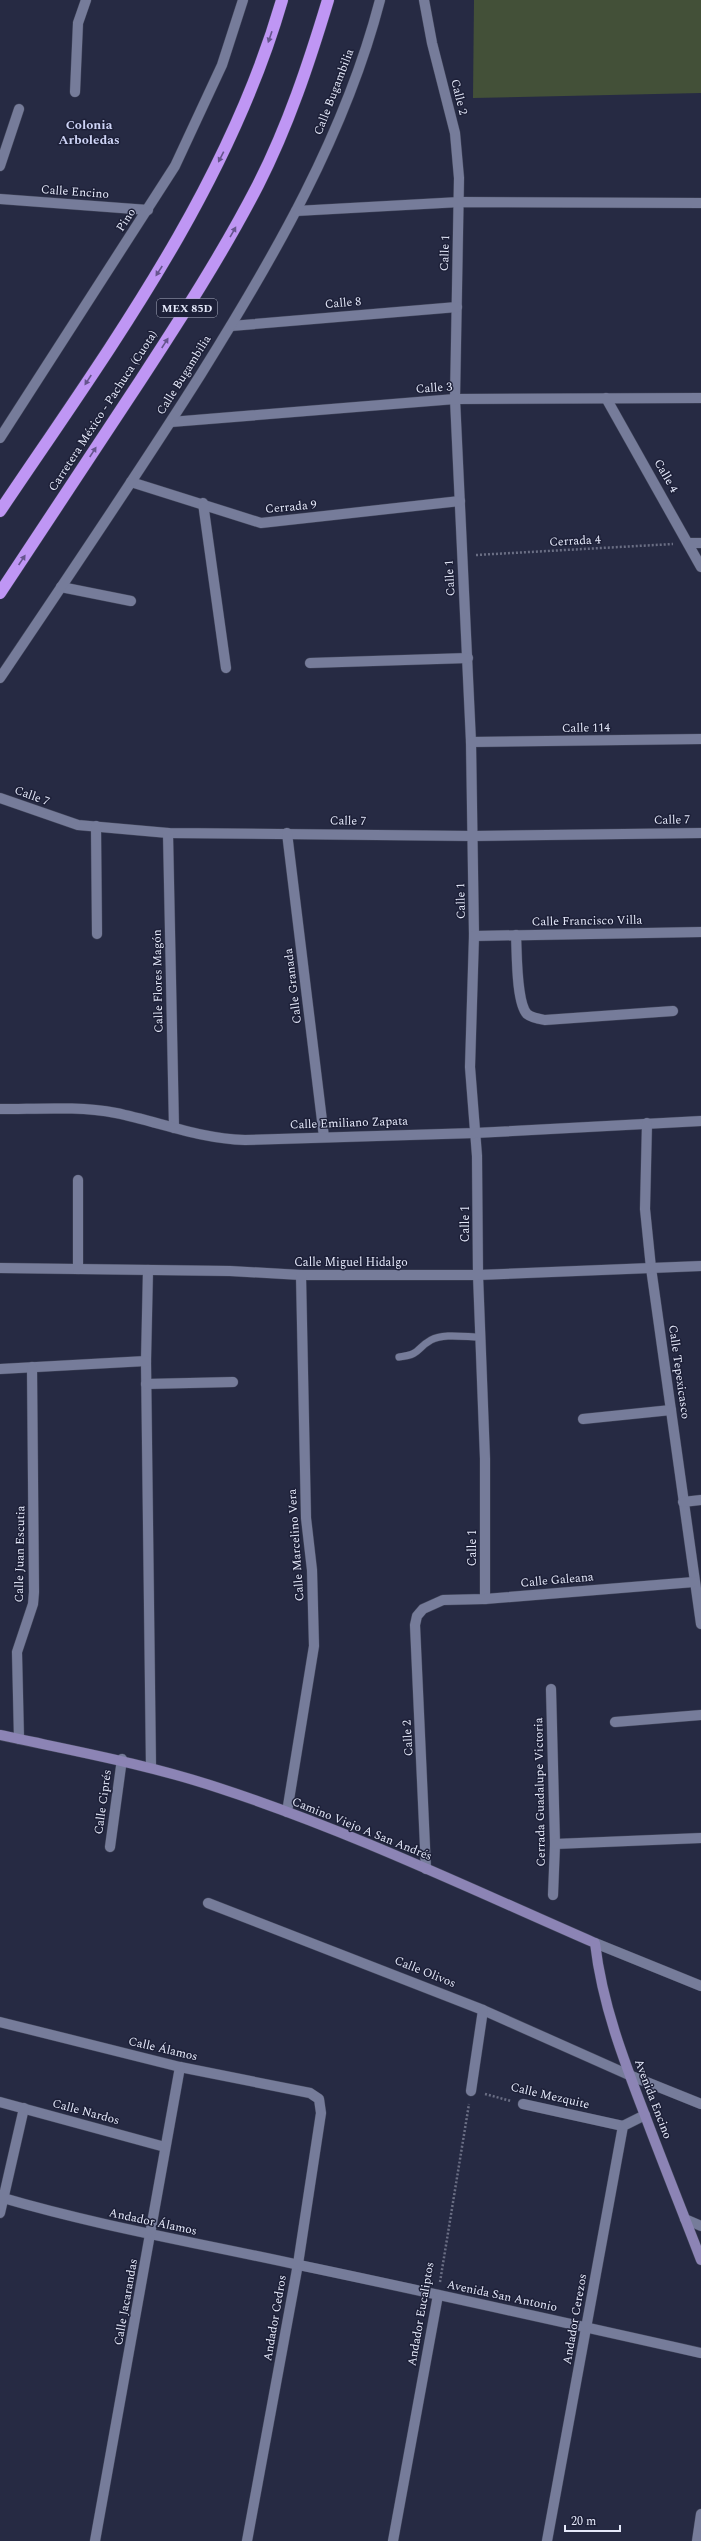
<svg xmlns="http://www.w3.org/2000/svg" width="701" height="2541" viewBox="0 0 701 2541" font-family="Spectral,serif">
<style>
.green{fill:#435038}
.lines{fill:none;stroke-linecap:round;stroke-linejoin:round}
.service-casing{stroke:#42465b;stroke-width:8}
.minor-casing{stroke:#42465b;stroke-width:11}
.tertiary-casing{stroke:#42465b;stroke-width:11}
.secondary-casing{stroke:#42465b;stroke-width:11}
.motorway-casing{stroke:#42465b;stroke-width:13}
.path{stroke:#6a6e84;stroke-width:2.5;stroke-dasharray:2 2;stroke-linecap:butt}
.service{stroke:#767c9a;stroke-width:7}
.minor{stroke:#767c9a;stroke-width:10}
.tertiary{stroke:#767c9a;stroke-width:10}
.secondary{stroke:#8c84b5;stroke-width:10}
.motorway{stroke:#bf96f4;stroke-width:12}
.oneway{fill:#66558d}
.labels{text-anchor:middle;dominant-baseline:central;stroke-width:3;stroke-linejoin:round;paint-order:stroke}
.shield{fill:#1d2038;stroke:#a9adc0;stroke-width:1}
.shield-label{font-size:11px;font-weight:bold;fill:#e5e9fa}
.street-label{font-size:12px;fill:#e5e9fa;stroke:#1d2038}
.neighbourhood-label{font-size:13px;font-weight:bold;fill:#cdd3f5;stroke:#1d2038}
</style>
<rect width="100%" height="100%" fill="#262a43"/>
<polygon class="green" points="474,0 701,0 701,93 473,98"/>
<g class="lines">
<g class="service-casing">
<path id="service" d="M399,1357C422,1354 415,1349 431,1340C443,1333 466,1337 480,1337"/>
</g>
<g class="minor-casing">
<g id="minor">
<polyline points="424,0 432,43 455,133 459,178 455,399 471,742 474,936 470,1067 477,1156 478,1275 485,1459 485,1599"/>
<polyline points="75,92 78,23 86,0"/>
<polyline points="0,166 19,109"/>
<polyline points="0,199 148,210"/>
<polyline points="296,211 460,202 701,203"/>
<polyline points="231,326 457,307"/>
<polyline points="606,398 701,567"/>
<polyline points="171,422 455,399 701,398"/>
<polyline points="0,438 175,166 222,65 243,0"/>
<polyline points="131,482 261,523 460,501"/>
<polyline points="203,503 226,668"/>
<polyline points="689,543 701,543"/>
<polyline points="61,587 131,601"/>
<polyline points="310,663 468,658"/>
<polyline points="471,742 701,739"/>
<polyline points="0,798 78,825 168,833 473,836 701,833"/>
<polyline points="96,826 97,934"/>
<polyline points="168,833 174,1128"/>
<polyline points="287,833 324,1137"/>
<path d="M516,935C517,952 516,1002 527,1014C532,1018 539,1019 545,1020L673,1011"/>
<polyline points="474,936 701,932"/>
<path d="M0,1109C38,1109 79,1106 116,1113C160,1122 200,1139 245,1140L475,1133L701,1121"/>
<polyline points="647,1123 645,1209 651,1268 701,1624"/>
<polyline points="0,1268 230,1271 301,1275 478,1275 701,1266"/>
<polyline points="78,1269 78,1180"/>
<polyline points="148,1270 146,1361 151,1767"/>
<polyline points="0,1369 146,1361"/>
<polyline points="146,1384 233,1382"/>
<polyline points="583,1419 671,1410"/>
<polyline points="683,1502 701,1500"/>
<polyline points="551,1689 555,1844 553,1895"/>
<polyline points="615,1722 701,1715"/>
<polyline points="19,1739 17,1652 33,1604 34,1592 32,1367"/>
<polyline points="287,1812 314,1646 312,1570 306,1518 301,1275"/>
<polyline points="555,1844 701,1838"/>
<polyline points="110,1847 122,1759"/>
<polyline points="426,1869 415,1625 417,1616 423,1609 443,1600 485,1599 694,1582"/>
<polyline points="208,1903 483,2010 629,2075 701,2104"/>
<polyline points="0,2022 180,2067 310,2093 319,2099 321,2113 298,2264 247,2541"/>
<polyline points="471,2091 483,2010"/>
<polyline points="0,2102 165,2147"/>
<polyline points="523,2104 623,2126"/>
<path d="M0,2197C98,2226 199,2243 299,2265C433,2293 567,2323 701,2353"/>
<polyline points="0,2213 24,2108"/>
<polyline points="685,2219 701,2226"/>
<polyline points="95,2541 180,2067"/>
<polyline points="393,2541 438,2295"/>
<polyline points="547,2541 623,2126 645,2115"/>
<polyline points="697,2541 701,2514"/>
</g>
</g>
<g class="tertiary-casing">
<g id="tertiary">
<path d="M0,678C68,577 136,477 201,374C274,257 345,135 380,0"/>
<polyline points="595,1943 701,1986"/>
</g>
</g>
<g class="secondary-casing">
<path id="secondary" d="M0,1735C74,1751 147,1764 219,1788C348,1830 471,1889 595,1943C602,2004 624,2061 646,2118C664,2166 683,2213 701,2260"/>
</g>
<g class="motorway-casing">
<g id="motorway">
<path d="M0,511C109,349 227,190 282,0"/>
<path d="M0,593C47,522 93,452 140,381C181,318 223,253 258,185C288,126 309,63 328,0"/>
</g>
</g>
<g class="path">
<polyline points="476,555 673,544"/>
<polyline points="485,2094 511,2101"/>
<polyline points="440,2282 469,2104"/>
</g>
<use href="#service" class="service"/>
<use href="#minor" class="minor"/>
<use href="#tertiary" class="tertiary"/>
<use href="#secondary" class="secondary"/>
<use href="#motorway" class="motorway"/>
</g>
<defs><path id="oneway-solid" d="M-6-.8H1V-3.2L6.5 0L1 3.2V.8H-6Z"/></defs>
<g class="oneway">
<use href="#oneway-solid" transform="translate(270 37) rotate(109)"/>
<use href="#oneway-solid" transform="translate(221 157) rotate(117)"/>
<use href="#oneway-solid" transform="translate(233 232) rotate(-60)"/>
<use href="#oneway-solid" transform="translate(159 271) rotate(123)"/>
<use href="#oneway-solid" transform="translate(165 343) rotate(-57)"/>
<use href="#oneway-solid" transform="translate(88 380) rotate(123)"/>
<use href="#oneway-solid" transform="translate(93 452) rotate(-57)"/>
<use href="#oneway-solid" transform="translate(22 560) rotate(-56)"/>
</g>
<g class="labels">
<rect class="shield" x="157" y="299" width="60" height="18" rx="3"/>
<g class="shield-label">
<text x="187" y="308">MEX 85D</text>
</g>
<g class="street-label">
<text transform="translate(334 92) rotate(-69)">Calle Bugambilia</text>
<text transform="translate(459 97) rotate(76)">Calle 2</text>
<text transform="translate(75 192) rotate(4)">Calle Encino</text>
<text transform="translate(126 220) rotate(-57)">Pino</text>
<text transform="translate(445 253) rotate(-88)">Calle 1</text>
<text transform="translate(343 303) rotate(-5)">Calle 8</text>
<text transform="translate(184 375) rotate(-58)">Calle Bugambilia</text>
<text transform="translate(434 388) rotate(-4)">Calle 3</text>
<text transform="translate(103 411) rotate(-57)">Carretera México - Pachuca (Cuota)</text>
<text transform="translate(666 476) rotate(60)">Calle 4</text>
<text transform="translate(291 507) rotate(-5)">Cerrada 9</text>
<text transform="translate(575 541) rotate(-3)">Cerrada 4</text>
<text transform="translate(450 578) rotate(-93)">Calle 1</text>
<text transform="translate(586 728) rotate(-1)">Calle 114</text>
<text transform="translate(32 796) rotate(20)">Calle 7</text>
<text transform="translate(672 820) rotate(-1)">Calle 7</text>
<text transform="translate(348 821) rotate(1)">Calle 7</text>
<text transform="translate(461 901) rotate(-91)">Calle 1</text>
<text transform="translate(587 921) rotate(-1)">Calle Francisco Villa</text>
<text transform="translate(158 981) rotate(-91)">Calle Flores Magón</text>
<text transform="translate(293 986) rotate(-97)">Calle Granada</text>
<text transform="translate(349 1123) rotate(-2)">Calle Emiliano Zapata</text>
<text transform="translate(465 1224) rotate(-90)">Calle 1</text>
<text x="351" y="1262">Calle Miguel Hidalgo</text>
<text transform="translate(679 1372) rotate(82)">Calle Tepexicasco</text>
<text transform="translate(296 1545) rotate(-94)">Calle Marcelino Vera</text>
<text transform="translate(472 1548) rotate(-90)">Calle 1</text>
<text transform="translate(20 1554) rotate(-89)">Calle Juan Escutia</text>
<text transform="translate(557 1580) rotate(-5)">Calle Galeana</text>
<text transform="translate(408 1738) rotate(-93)">Calle 2</text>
<text transform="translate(540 1792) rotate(-91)">Cerrada Guadalupe Victoria</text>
<text transform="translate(103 1802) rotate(-82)">Calle Ciprés</text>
<text transform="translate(362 1829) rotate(22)">Camino Viejo A San Andrés</text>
<text transform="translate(425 1972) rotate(22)">Calle Olivos</text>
<text transform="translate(163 2049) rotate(13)">Calle Álamos</text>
<text transform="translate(550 2096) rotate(13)">Calle Mezquite</text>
<text transform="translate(653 2099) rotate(69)">Avenida Encino</text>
<text transform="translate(86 2112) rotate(15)">Calle Nardos</text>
<text transform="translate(153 2222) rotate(12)">Andador Álamos</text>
<text transform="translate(502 2296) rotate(12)">Avenida San Antonio</text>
<text transform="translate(126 2302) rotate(-80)">Calle Jacarandas</text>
<text transform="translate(421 2314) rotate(-80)">Andador Eucaliptos</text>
<text transform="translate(275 2318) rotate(-80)">Andador Cedros</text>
<text transform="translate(575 2319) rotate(-80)">Andador Cerezos</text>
</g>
<g class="neighbourhood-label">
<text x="89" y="125">Colonia<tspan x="89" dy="15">Arboledas</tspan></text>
</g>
</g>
<path d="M565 2525v6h55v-6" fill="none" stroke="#e5e9fa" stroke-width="2"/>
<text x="571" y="2525" font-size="12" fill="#e5e9fa" stroke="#1d2038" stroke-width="3" paint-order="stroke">20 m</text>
</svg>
